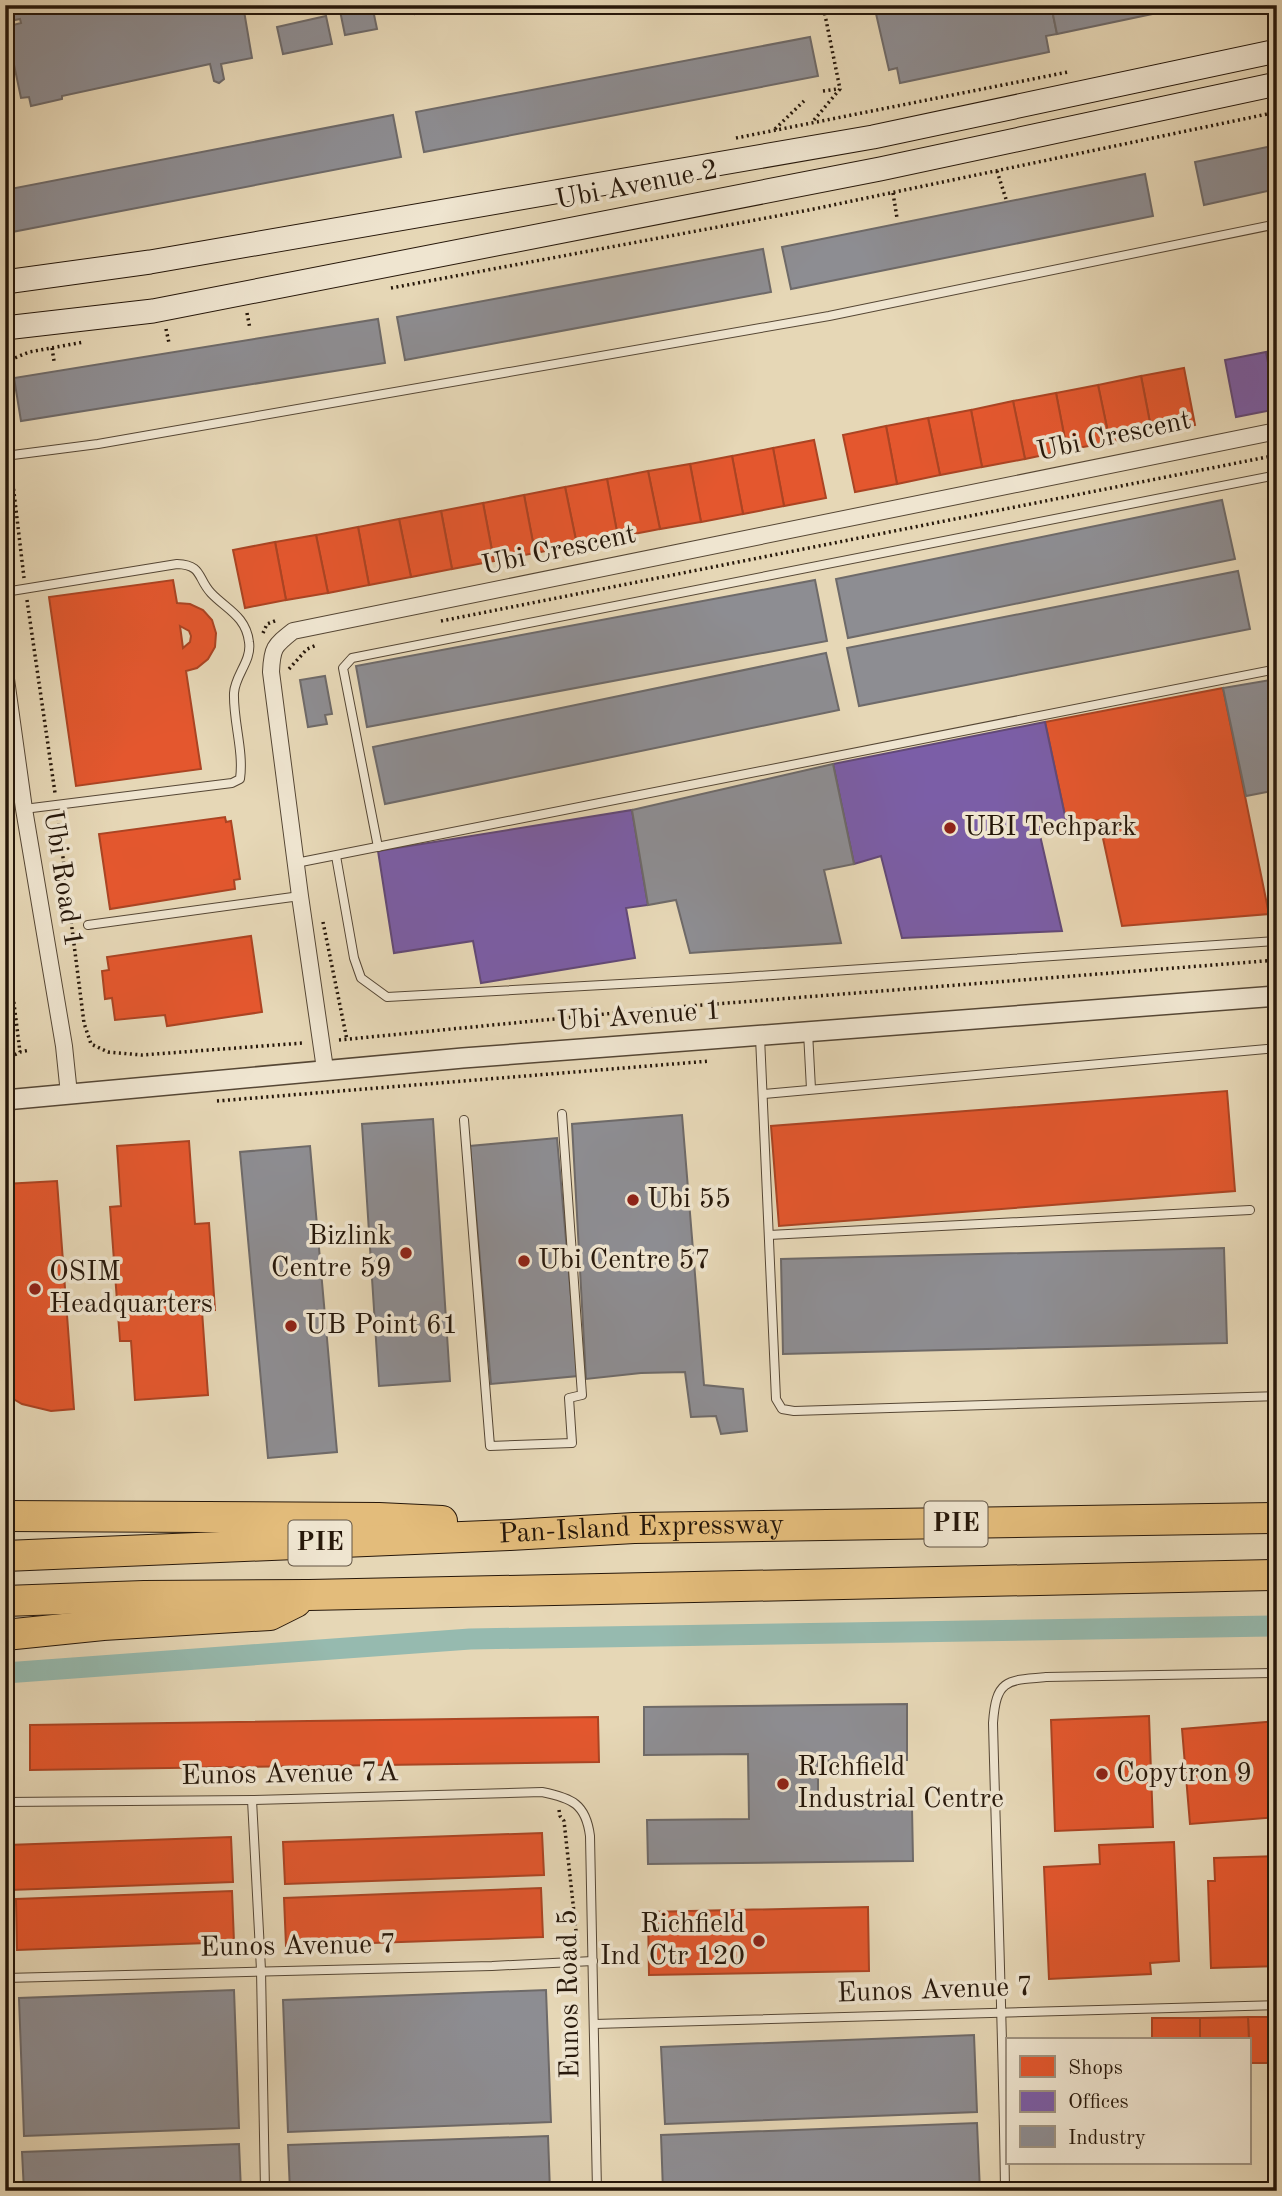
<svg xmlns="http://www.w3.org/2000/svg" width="1282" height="2196" viewBox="0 0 1282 2196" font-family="'Old Standard TT',serif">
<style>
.shops{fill:#e4572e;stroke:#ab4423;stroke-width:2;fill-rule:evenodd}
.offices{fill:#7b5ea7;stroke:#624978;stroke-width:2}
.industry{fill:#8d8d92;stroke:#6e6a69;stroke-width:2}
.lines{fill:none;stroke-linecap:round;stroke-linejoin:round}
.canal{stroke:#96baaf;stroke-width:21}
.service-casing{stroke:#564735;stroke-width:10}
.minor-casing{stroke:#564735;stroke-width:18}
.tertiary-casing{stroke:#564735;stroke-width:22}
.secondary-casing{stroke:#26170a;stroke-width:25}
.motorway-casing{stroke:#26170a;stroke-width:32}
.path{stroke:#26170a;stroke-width:3.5;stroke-dasharray:2 3.5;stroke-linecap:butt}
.service{stroke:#efe5d0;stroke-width:8}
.minor{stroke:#efe5d0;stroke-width:16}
.tertiary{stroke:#efe5d0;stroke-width:19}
.secondary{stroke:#efe5d0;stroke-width:23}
.motorway{stroke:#e3bc7b;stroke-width:30}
.poi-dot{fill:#8f2418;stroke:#efe5d0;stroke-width:2.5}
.labels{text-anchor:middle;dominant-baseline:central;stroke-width:7;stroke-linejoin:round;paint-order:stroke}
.shield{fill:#efe5d0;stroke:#625545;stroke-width:2}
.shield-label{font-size:26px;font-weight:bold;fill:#26170a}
.street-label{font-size:28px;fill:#26170a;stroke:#efe5d0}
.poi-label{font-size:28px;fill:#26170a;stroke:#efe5d0;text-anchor:start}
</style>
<rect width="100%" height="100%" fill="#e6d7b6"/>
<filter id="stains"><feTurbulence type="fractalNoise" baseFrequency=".00286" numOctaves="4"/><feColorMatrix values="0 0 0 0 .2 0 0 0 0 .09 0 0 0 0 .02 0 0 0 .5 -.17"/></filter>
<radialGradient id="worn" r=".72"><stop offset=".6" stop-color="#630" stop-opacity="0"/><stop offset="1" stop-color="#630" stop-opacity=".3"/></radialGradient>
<g class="shops">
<polygon points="1184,368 1195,425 1152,433 1141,376"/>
<polygon points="1141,376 1152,433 1110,442 1098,385"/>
<polygon points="1098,385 1110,442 1067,450 1056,393"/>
<polygon points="1056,393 1067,450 1025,459 1013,401"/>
<polygon points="1013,401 1025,459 982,467 971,410"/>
<polygon points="971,410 982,467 940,475 928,418"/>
<polygon points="928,418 940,475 897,484 886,426"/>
<polygon points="886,426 897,484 855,492 843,435"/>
<polygon points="814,440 826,498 784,506 773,448"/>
<polygon points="773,448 784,506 743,514 732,456"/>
<polygon points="732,456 743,514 701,522 690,464"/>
<polygon points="690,464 701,522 660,529 648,471"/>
<polygon points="648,471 660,529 618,537 607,479"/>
<polygon points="607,479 618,537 577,545 565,487"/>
<polygon points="565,487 577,545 535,553 524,495"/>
<polygon points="524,495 535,553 494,561 483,503"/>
<polygon points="483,503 494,561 452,569 441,511"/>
<polygon points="441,511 452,569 411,577 399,519"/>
<polygon points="399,519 411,577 369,585 358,527"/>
<polygon points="358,527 369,585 328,593 316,535"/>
<polygon points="316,535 328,593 286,600 275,542"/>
<polygon points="275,542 286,600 245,608 233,550"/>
<path d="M173,580L177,603L190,604L203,610L212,620L216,633L215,647L208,659L197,668L186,671L201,769L76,786L49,597ZM180,626L189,631L191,636L190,642L183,648Z"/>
<polygon points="1223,688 1269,914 1122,926 1099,820 1067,825 1045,722"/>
<polygon points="225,817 226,822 231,821 240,879 234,880 235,889 110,909 99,834"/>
<polygon points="251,936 262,1012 167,1026 165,1015 115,1020 112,998 105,999 102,971 109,970 107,957"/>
<polygon points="1227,1091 1235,1191 779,1226 771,1126"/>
<polygon points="189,1141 195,1224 209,1223 215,1310 202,1311 208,1395 135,1400 131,1341 120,1341 110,1207 121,1206 117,1146"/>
<polygon points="57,1181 74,1409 51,1411 22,1404 5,1394 5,1184"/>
<polygon points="1149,1716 1153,1827 1055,1831 1051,1720"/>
<polygon points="598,1717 599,1762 30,1770 30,1725"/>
<polygon points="1277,1721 1277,1817 1190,1824 1182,1729"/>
<polygon points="542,1833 544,1875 285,1884 283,1842"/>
<polygon points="231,1837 233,1882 10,1890 8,1845"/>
<polygon points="1174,1842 1179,1961 1150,1963 1151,1974 1049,1979 1044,1867 1100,1864 1099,1845"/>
<polygon points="1277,1856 1277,1966 1211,1968 1208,1881 1215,1881 1214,1858"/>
<polygon points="541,1888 543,1937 286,1946 284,1898"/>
<polygon points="232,1891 234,1942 17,1950 16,1899"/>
<polygon points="868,1907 869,1971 649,1975 648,1912"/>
<polygon points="1248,2017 1277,2017 1277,2063 1249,2063"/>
<polygon points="1248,2017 1249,2040 1200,2040 1200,2018"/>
<rect x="1152" y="2018" width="48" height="22"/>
</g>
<g class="offices">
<polygon points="1277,350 1277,405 1266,352"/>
<polygon points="1266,352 1277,409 1236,417 1225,360"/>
<polygon points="1045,722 1067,825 1039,831 1062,931 902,938 881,856 854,864 833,764"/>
<polygon points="632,810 648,905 626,908 635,958 481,983 473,941 394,953 378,851"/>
</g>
<g class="industry">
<polygon points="5,5 82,5 83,11 108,5 243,5 252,58 221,64 224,79 219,83 214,81 210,64 62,96 62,99 31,106 29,97 21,98 9,41 6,36 9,26 21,23 20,19 5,22"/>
<polygon points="372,5 377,29 345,35 339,6"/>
<polygon points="413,5 456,5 415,14"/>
<polygon points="874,5 1051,5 1057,34 1046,36 1049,52 900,83 897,68 889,70"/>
<polygon points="1051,5 1208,5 1208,7 1182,12 1181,8 1057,34"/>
<polygon points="326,16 332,44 283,54 277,27"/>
<polygon points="810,37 818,76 424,152 416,112"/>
<polygon points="393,115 401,157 7,233 5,190"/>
<polygon points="1277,145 1277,189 1204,205 1195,162"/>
<polygon points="1145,174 1153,216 791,289 782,247"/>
<polygon points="763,249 771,292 405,360 397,317"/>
<polygon points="378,319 385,363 21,421 14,378"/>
<polygon points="1222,500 1235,559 848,638 836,579"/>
<polygon points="1238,571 1250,629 859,706 847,648"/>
<polygon points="815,580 827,641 367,727 356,666"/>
<polygon points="826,653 839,710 385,804 373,747"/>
<polygon points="325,676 332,714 325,715 327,724 308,727 300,680"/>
<polygon points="1277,679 1277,790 1246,796 1223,688"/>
<polygon points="833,764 854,864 824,870 841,943 690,953 676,900 648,905 632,810"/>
<polygon points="682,1115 704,1385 743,1389 747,1431 721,1434 716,1416 691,1417 685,1372 641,1373 586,1379 572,1124"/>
<polygon points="433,1119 450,1381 379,1386 362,1124"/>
<polygon points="557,1138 578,1376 491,1384 470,1146"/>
<polygon points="310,1146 337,1452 268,1458 240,1152"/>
<polygon points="1224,1248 1227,1343 783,1354 781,1259"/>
<polygon points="907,1704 907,1760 818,1761 818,1809 912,1808 913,1861 648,1864 647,1820 749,1819 748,1754 644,1755 644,1707"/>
<polygon points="234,1990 239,2128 24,2136 19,1998"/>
<polygon points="546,1990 551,2122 288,2132 283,2000"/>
<polygon points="974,2035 977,2112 665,2124 661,2047"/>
<polygon points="977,2123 980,2191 663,2191 661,2135"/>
<polygon points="548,2136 550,2191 290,2191 288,2145"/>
<polygon points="239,2144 241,2191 24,2191 22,2152"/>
</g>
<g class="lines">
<polyline class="canal" points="5,1673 470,1639 1277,1626"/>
<g class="service-casing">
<g id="service">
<polyline points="5,456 98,444 829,316 1277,224"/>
<path d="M5,592L177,564C203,565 197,578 211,593C226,609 246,616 249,642C252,661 235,675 234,693C233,721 244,751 240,779L232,783L24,809"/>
<polyline points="5,789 21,787"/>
<polyline points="378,847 343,668 352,658 1277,475"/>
<polyline points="336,856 354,958 361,978 387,997 728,978 1277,941"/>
<polyline points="296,863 1277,669"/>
<polyline points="88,925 300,896"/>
<polyline points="808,1032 811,1089"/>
<polyline points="760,1037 776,1399 782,1409 794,1411 1277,1396"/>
<polyline points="764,1094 1277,1048"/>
<polyline points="464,1120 490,1446 572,1443 569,1398 582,1395 562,1114"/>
<polyline points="769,1235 1250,1210"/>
<polyline points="252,1800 261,1970 265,2191"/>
<path d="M5,1802L252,1800L542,1792C572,1798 586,1804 590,1836L597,2191"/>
<polyline points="5,1978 492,1966 593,1961"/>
<polyline points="594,2024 1277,2005"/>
<path d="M1005,2191C1003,2035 997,1879 993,1723C996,1680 1006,1680 1046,1677L1277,1673"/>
</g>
</g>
<g class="minor-casing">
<g id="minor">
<polyline points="5,672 24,809 64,1046 69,1094"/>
<path d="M325,1069L300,896L271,672C272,648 274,646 293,631L1277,431"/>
</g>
</g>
<g class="tertiary-casing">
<polyline id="tertiary" points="5,1100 463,1058 1277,996"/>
</g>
<g class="secondary-casing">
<g id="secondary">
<polyline points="5,282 150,262 873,137 1277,51"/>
<polyline points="5,328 153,311 880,169 1277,84"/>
</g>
</g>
<g class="motorway-casing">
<g id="motorway">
<polyline points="5,1516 379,1518 442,1521"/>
<path id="s1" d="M5,1556L510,1535L634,1528L1277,1518"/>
<polyline points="5,1601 144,1596 309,1595 1277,1575"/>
<polyline points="5,1635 103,1625 270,1615 296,1602"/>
</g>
</g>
<g class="path">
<polyline points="823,91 837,89"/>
<polyline points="814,120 840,89 823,5"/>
<polyline points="775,129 804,101"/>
<polyline points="736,138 1068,72"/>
<polyline points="997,171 1006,199"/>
<polyline points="893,193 897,218"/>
<polyline points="391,288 809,210 1277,112"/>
<polyline points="247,313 250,329"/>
<polyline points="166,329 169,343"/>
<polyline points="52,348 54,361"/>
<polyline points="5,362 29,352 84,342"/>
<polyline points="5,431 7,443"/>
<polyline points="11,467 24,578"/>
<polyline points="27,600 55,793"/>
<polyline points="441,621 1277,455"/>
<polyline points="263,633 267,624 277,620"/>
<polyline points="289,669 307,649 317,645"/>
<polyline points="58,818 84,1023 91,1044 108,1052 142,1055 303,1043"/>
<polyline points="323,922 347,1040"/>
<polyline points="5,931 20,1052"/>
<polyline points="339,1040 677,1007 1277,960"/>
<polyline points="5,1060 20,1052 30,1050"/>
<polyline points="217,1101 710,1061"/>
<polyline points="559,1810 560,1816 564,1821 577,1940"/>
</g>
<use href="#service" class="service"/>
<use href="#minor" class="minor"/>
<use href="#tertiary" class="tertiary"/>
<use href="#secondary" class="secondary"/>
<use href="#motorway" class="motorway"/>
</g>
<g class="poi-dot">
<circle cx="950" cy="828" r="7"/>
<circle cx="633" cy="1200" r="7"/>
<circle cx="406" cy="1253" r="7"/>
<circle cx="524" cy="1261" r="7"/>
<circle cx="35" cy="1289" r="7"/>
<circle cx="291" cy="1326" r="7"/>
<circle cx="1102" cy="1774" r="7"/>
<circle cx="783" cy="1784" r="7"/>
<circle cx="759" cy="1941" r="7"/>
</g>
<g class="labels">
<g class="shield">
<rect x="924.5" y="1501.5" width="63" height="45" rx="5"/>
<rect x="288.5" y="1520.5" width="63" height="45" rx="5"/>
</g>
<g class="shield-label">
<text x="956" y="1524">PIE</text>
<text x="320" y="1543">PIE</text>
</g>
<g class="street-label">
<text transform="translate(637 186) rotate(-11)">Ubi Avenue 2</text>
<text transform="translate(1114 437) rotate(-12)">Ubi Crescent</text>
<text transform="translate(559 551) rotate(-12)">Ubi Crescent</text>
<text transform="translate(62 879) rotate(81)">Ubi Road 1</text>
<text transform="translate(639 1017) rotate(-4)">Ubi Avenue 1</text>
<text stroke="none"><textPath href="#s1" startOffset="637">Pan-Island Expressway</textPath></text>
<text transform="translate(290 1775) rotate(-1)">Eunos Avenue 7A</text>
<text transform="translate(298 1947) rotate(-1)">Eunos Avenue 7</text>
<text transform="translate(935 1991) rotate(-2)">Eunos Avenue 7</text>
<text transform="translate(570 1994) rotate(-91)">Eunos Road 5</text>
</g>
<g class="poi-label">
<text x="964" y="828">UBI Techpark</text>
<text x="647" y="1200">Ubi 55</text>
<text x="392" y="1237" text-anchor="end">Bizlink<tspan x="392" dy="32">Centre 59</tspan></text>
<text x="538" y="1261">Ubi Centre 57</text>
<text x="49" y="1273">OSIM<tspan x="49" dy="32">Headquarters</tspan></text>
<text x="305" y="1326">UB Point 61</text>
<text x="797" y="1768">RIchfield<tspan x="797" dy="32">Industrial Centre</tspan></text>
<text x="1116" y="1774">Copytron 9</text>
<text x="745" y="1925" text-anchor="end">Richfield<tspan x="745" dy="32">Ind Ctr 120</tspan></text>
</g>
</g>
<rect width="1282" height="2196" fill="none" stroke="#e6d7b6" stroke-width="28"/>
<rect x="7" y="7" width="1268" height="2182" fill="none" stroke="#26170a" stroke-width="3.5"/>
<rect x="14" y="14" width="1254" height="2168" fill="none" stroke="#26170a" stroke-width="2"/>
<rect x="1006" y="2038" width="245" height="126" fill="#efe5d0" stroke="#9f9381" stroke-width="2"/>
<rect x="1020" y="2056" width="35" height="21" fill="#e4572e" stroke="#9f9381" stroke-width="2"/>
<text x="1068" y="2074" font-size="21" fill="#26170a">Shops</text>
<rect x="1020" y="2091" width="35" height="21" fill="#7b5ea7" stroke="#9f9381" stroke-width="2"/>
<text x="1068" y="2108" font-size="21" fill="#26170a">Offices</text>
<rect x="1020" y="2126" width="35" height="21" fill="#8d8d92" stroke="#9f9381" stroke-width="2"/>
<text x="1068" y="2144" font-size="21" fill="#26170a">Industry</text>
<rect width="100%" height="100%" filter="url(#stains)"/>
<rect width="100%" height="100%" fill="url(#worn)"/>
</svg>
